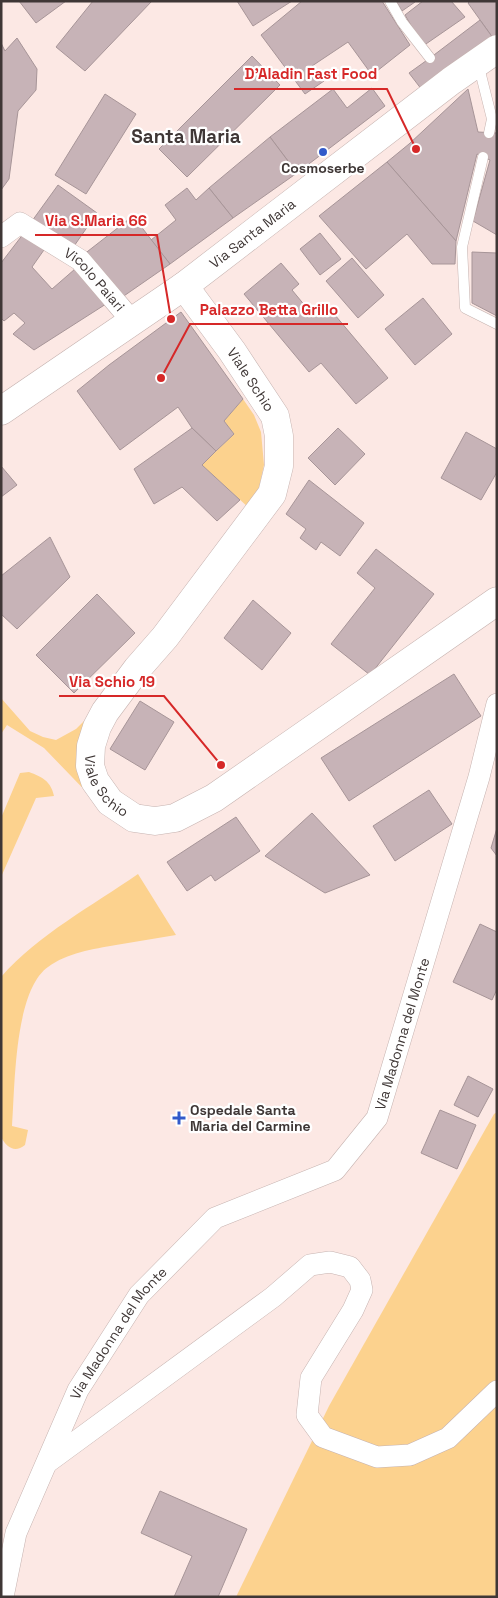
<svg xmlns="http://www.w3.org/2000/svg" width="498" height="1598" viewBox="0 0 498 1598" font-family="'Space Grotesk',sans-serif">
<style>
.green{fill:#fcd28e}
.building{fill:#c7b3b7;stroke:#a79598}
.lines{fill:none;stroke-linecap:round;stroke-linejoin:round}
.lane-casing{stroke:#c6b3b0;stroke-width:11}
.street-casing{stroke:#c6b3b0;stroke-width:22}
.secondary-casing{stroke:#c6b3b0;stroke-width:29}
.lane{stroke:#fff;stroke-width:10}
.street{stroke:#fff;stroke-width:21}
.secondary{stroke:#fff;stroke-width:28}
.poi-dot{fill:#325aca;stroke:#fff;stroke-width:2}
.labels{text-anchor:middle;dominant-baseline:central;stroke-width:4.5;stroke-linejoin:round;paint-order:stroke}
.poi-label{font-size:14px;font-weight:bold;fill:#3f3736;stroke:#fff}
.street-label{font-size:14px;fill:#3f3736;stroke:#fff}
.district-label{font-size:19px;font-weight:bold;fill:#3f3736;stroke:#fff}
.leader{fill:none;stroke:#d62828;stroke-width:2}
.callout-dot{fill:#d62828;stroke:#fff;stroke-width:2}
.callout-label{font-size:15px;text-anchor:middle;font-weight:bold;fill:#d62828;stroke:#fff;stroke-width:4.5;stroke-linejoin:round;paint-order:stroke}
</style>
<rect width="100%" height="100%" fill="#fce8e4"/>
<g class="green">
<polygon points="243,399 254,415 261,432 264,465 259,488 249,508 202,465 234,434 224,421"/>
<polygon points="1,698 30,731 43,737 56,740 76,729 91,714 99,805 44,748 7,725 1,734"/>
<path d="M29,772C42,777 51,781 54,796L36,798L1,877V818L20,773Z"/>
<path d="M138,874L176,935C156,938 136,942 116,945C93,949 67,953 48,967C14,991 15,1087 12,1126L28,1130L25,1145C15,1153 7,1148 1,1137V977C39,934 92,906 138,874Z"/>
<polygon points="497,1112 497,1597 236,1597 329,1406 494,1114"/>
</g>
<g class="building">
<polygon points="19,1 66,1 36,23"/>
<polygon points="93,1 152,1 85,71 56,47"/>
<polygon points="237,1 292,1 253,26"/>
<polygon points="302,1 382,1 410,45 372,75 348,42 312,66 324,81 305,94 261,35"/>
<polygon points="396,1 415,1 415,2 402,11"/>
<polygon points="423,1 451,1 465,17 423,46 405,15"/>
<polygon points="470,1 497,1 497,35 493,38 468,3"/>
<polygon points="480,20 493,38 422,90 409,73 430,58"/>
<polygon points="17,38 37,69 36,90 18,111 9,179 1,190 1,43 5,51"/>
<polygon points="252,56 280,85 187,177 159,149"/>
<polygon points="372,88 385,106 297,173 270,137 333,89 347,108"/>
<polygon points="468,89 478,132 497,133 497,235 473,221 490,160 477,154 456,241 387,162 409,144"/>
<polygon points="105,94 136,114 86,194 55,175"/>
<polygon points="270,137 297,173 233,218 209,188"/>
<polygon points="387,162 456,241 455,264 432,264 407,234 366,269 319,216"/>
<polygon points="58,185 97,213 72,249 32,221"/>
<polygon points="187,188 196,200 209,188 233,218 170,264 151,240 176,220 165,205"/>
<polygon points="133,216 170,264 118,300 83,255"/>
<polygon points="24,233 46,247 32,267 52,289 75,269 106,304 34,350 13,334 25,323 14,313 4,321 1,318 1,263"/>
<polygon points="320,233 341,259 320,275 300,249"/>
<polygon points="472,252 497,253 497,316 472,303"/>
<polygon points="352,258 384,295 358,318 326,281"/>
<polygon points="281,263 299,284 292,290 311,313 324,302 388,378 356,404 321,363 309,372 244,294"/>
<polygon points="423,298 452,334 415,365 385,329"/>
<polygon points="181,312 243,399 224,421 234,434 216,451 192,428 178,407 120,450 77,391 109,365"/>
<polygon points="192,428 216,451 202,465 240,500 217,521 182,487 154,504 134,469"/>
<polygon points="338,428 365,454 335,485 308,458"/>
<polygon points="466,432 497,449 497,472 481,500 441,478"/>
<polygon points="1,466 17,485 1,497"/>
<polygon points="309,480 364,523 340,556 321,542 316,550 300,538 306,529 286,514"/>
<polygon points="50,537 70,577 17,629 1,614 1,576"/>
<polygon points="376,549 434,594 370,675 331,644 375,588 357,573"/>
<polygon points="97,594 135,633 74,693 36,655"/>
<polygon points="253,600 291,633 262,670 224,638"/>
<polygon points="454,674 481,716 349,801 321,758"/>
<polygon points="140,701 174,722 145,770 110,749"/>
<polygon points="429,790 452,824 395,861 373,826"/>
<polygon points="312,813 370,875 325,893 265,856"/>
<polygon points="236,817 260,851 215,881 211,875 187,891 167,862"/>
<polygon points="497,828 497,856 491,848"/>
<polygon points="480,924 497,932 497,989 492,1000 453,982"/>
<polygon points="468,1076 493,1089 478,1117 454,1105"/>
<polygon points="440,1110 476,1125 457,1169 421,1153"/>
<polygon points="160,1491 247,1529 218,1597 174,1597 192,1556 141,1533"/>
</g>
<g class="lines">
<g class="lane-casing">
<g id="lane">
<polyline points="390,1 402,22 430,58"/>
<polyline points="478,63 492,119 489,133"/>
<polyline points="483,157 462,247 465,308 497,324"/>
</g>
</g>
<g class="street-casing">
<g id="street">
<path id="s1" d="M1,237L20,223L80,260L132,321"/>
<polyline points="48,1462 273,1297 310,1265 330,1262 350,1267 360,1280 362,1290 353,1310 311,1378 307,1415 323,1437 377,1457 410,1455 448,1438 497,1391"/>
<path id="s2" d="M3,1597L16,1533L78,1390L139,1295L215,1218L335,1170L377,1118L479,777L497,704"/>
</g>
</g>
<g class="secondary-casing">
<g id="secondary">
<path id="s3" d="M184,286L232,351L275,416L279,436V466L272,494L165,637L137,669L105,712L97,727L91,746L90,766L95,781L110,802L134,818L155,821L175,818L214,798L497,601"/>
<path id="s4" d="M1,411L184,286L451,81L497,49"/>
</g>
</g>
<use href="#lane" class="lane"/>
<use href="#street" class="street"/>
<use href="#secondary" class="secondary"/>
</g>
<g class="poi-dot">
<circle cx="323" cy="152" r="5"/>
<path d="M176.5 1110.5h5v5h5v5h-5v5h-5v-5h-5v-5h5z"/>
</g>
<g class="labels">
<g class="poi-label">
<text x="323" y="168">Cosmoserbe</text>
<text x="190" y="1110" text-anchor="start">Ospedale Santa<tspan x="190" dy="16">Maria del Carmine</tspan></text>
</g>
<g class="street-label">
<text stroke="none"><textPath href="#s4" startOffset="308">Via Santa Maria</textPath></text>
<text stroke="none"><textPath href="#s1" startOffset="118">Vicolo Paiari</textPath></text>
<text stroke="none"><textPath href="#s3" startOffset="115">Viale Schio</textPath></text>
<text stroke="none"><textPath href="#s3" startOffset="595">Viale Schio</textPath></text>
<text stroke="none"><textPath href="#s2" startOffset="726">Via Madonna del Monte</textPath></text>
<text stroke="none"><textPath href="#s2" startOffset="291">Via Madonna del Monte</textPath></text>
</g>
<g class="district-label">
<text x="186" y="136">Santa Maria</text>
</g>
</g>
<path class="leader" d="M416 149L387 89H234M171 319L157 235H35M161 378L190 324H348M221 765L164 696H59"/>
<g class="callout-dot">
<circle cx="416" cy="149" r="5"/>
<circle cx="171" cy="319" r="5"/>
<circle cx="161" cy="378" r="5"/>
<circle cx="221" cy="765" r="5"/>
</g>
<g class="callout-label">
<text x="311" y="79">D'Aladin Fast Food</text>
<text x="96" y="226">Via S.Maria 66</text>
<text x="269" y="315">Palazzo Betta Grillo</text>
<text x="112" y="687">Via Schio 19</text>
</g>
<rect width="498" height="1598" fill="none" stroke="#3f3736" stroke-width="5"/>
</svg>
